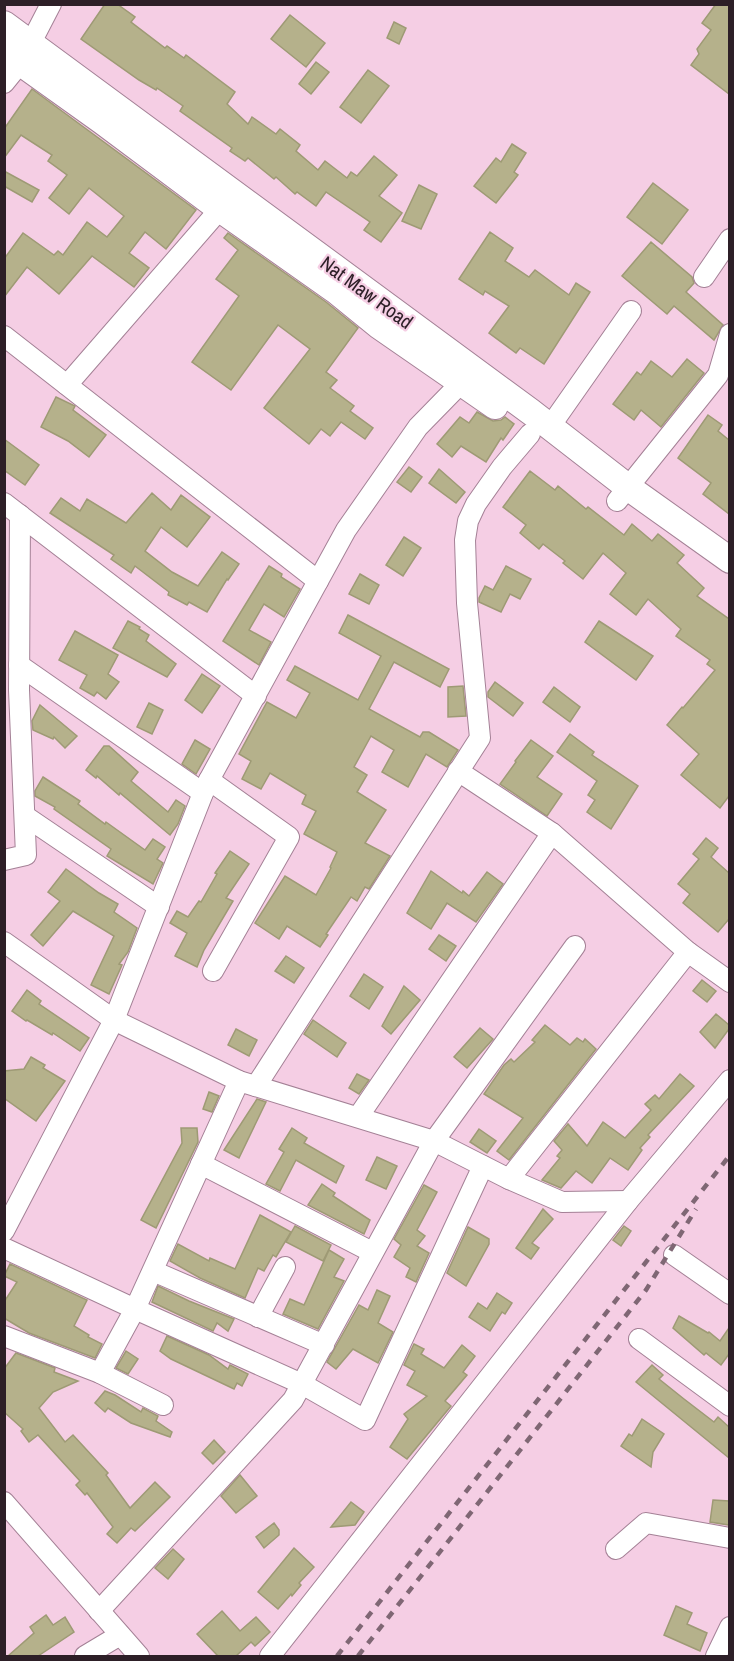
<svg xmlns="http://www.w3.org/2000/svg" width="734" height="1661" viewBox="0 0 734 1661" font-family="'Archivo Narrow',sans-serif">
<style>
.building{fill:#b5b18b;stroke:#9e9a75;stroke-width:1.5}
.lines{fill:none;stroke-linecap:round;stroke-linejoin:round}
.minor-casing{stroke:#a48196;stroke-width:22}
.major-casing{stroke:#a48196;stroke-width:28}
.minor{stroke:#fff;stroke-width:20}
.major{stroke:#fff;stroke-width:26}
.rail{stroke:#7f6774;stroke-width:4.5;stroke-dasharray:8 8;stroke-linecap:butt}
.labels{text-anchor:middle;dominant-baseline:central;stroke-width:4.5;stroke-linejoin:round;paint-order:stroke}
.street-label{font-size:20px;fill:#2d1f27;stroke:#f5cee4}
</style>
<rect width="100%" height="100%" fill="#f5cee4"/>
<g class="building">
<polygon points="105,4 117,4 135,17 131,22 165,48 167,46 184,58 186,55 235,92 227,104 248,124 252,117 276,134 280,129 300,145 296,151 318,170 325,161 347,178 351,172 357,176 374,156 397,175 379,196 402,213 381,242 364,230 370,222 326,192 316,206 297,192 295,194 276,177 274,179 248,158 245,161 230,151 232,148 180,111 183,106 157,88 156,90 139,80 81,39"/>
<polygon points="716,4 729,4 729,94 691,65 699,54 697,49 711,30 702,23"/>
<polygon points="290,15 325,43 306,67 271,39"/>
<polygon points="394,22 406,28 399,44 387,38"/>
<polygon points="316,62 329,72 311,94 299,84"/>
<polygon points="368,70 389,86 361,123 340,107"/>
<polygon points="32,89 196,210 166,249 145,232 129,253 149,268 134,287 92,256 59,294 27,267 4,297 4,259 23,233 54,255 58,251 63,255 87,222 107,237 124,216 89,188 69,214 49,198 67,175 48,161 52,155 21,135 4,158 4,129"/>
<polygon points="512,144 526,153 514,172 518,175 496,203 474,186 496,158 501,162"/>
<polygon points="4,171 39,190 32,202 4,186"/>
<polygon points="653,183 688,210 662,244 627,217"/>
<polygon points="419,185 437,194 421,229 402,221"/>
<polygon points="490,232 513,248 505,261 529,277 535,270 569,295 576,283 590,292 544,364 520,348 516,353 489,333 509,306 485,291 483,295 459,279"/>
<polygon points="228,233 326,302 358,328 326,372 337,380 330,388 354,406 350,411 373,428 365,439 341,422 330,436 321,429 309,444 264,408 310,349 278,325 231,390 192,362 239,296 216,279 238,250 224,238"/>
<polygon points="651,242 692,277 694,283 686,292 723,325 714,340 674,306 667,314 622,276"/>
<polygon points="687,359 704,373 661,427 641,410 634,420 613,404 637,372 641,375 651,361 672,377"/>
<polygon points="56,397 75,406 73,410 106,435 89,457 68,441 41,427"/>
<polygon points="477,412 493,421 501,420 505,417 514,424 503,440 501,438 486,462 461,446 452,457 437,444 460,417 469,423"/>
<polygon points="708,415 722,425 718,431 729,440 729,514 703,494 711,483 678,458"/>
<polygon points="4,439 39,465 25,485 4,470"/>
<polygon points="409,467 422,477 411,492 397,482"/>
<polygon points="439,469 465,492 456,503 429,483"/>
<polygon points="530,471 555,490 558,486 586,509 588,507 624,535 632,524 652,541 658,534 684,555 677,563 704,588 697,596 729,619 729,796 720,808 681,775 699,754 667,725 682,707 683,708 715,670 707,664 710,660 676,636 681,629 648,599 636,615 610,594 626,573 603,553 583,579 563,563 565,561 543,544 539,549 520,533 526,525 503,507"/>
<polygon points="152,493 171,510 181,495 210,517 187,547 161,527 145,551 172,572 198,586 222,552 239,564 228,580 227,579 207,612 189,602 187,605 168,595 169,592 135,566 131,573 111,559 114,555 50,513 61,498 80,511 87,499 126,523"/>
<polygon points="404,537 421,548 403,576 386,565"/>
<polygon points="269,566 282,574 281,577 300,589 284,617 264,604 249,630 271,642 259,665 223,641"/>
<polygon points="506,566 531,579 520,599 510,594 501,612 479,602 479,598 485,586 493,590"/>
<polygon points="360,574 379,585 369,604 349,594"/>
<polygon points="348,615 449,669 440,687 394,662 369,709 420,737 423,732 429,732 458,750 447,767 426,754 408,787 382,772 394,750 371,736 354,767 367,775 357,792 386,810 365,843 390,856 369,889 365,887 357,901 351,897 326,934 328,935 320,947 287,926 279,939 255,923 285,876 316,895 331,868 330,867 337,852 304,834 316,811 302,804 306,795 270,773 261,789 242,779 251,761 239,754 267,702 296,718 310,693 287,680 295,666 358,700 381,656 339,633"/>
<polygon points="128,621 140,627 139,629 149,635 146,641 176,664 167,677 113,648"/>
<polygon points="599,621 653,656 636,680 585,642"/>
<polygon points="75,631 118,655 108,674 119,682 106,699 97,692 94,696 80,688 87,675 59,660"/>
<polygon points="202,674 220,686 202,713 185,700"/>
<polygon points="495,682 523,703 513,716 488,697 488,692"/>
<polygon points="463,686 466,716 448,717 448,687"/>
<polygon points="554,687 580,707 570,722 543,702"/>
<polygon points="149,703 163,710 152,734 137,727"/>
<polygon points="40,705 77,736 65,748 54,737 53,739 33,730 32,721"/>
<polygon points="570,734 594,752 592,755 638,786 611,829 587,812 595,800 588,795 597,781 557,752"/>
<polygon points="195,740 210,749 196,774 182,764"/>
<polygon points="531,740 553,756 537,777 562,794 547,816 500,784 516,762 515,761"/>
<polygon points="104,746 109,746 138,772 131,781 168,812 176,800 185,806 178,824 170,835 120,793 119,795 97,776 96,778 86,770"/>
<polygon points="43,777 80,801 78,804 105,824 106,822 145,850 153,839 165,847 157,859 163,863 153,884 107,856 111,849 54,809 55,807 35,796 35,791"/>
<polygon points="706,838 718,848 711,857 729,873 729,919 718,932 683,903 690,894 678,884 699,859 693,854"/>
<polygon points="230,851 249,864 226,898 233,901 204,950 197,967 175,956 187,933 170,923 177,911 188,917 199,901 201,902 217,874 215,873"/>
<polygon points="66,869 99,893 118,904 114,912 137,928 128,952 119,964 122,965 109,994 91,985 114,936 73,911 43,946 31,935 60,901 48,892"/>
<polygon points="431,871 462,893 463,891 469,896 487,872 503,884 476,922 447,903 431,929 407,913"/>
<polygon points="439,935 456,946 446,961 429,949"/>
<polygon points="286,956 304,968 294,983 275,971"/>
<polygon points="364,974 383,987 369,1009 350,996"/>
<polygon points="702,980 716,991 707,1002 693,991"/>
<polygon points="404,986 420,1000 391,1034 382,1026"/>
<polygon points="27,990 41,1001 39,1004 89,1038 80,1051 53,1033 52,1035 27,1020 26,1021 12,1011"/>
<polygon points="716,1014 729,1025 729,1029 715,1048 700,1032"/>
<polygon points="313,1020 346,1043 337,1057 304,1034"/>
<polygon points="545,1025 570,1045 577,1038 583,1042 585,1039 596,1049 509,1160 497,1151 523,1118 484,1094 504,1065 511,1059 514,1062 535,1042 532,1040"/>
<polygon points="480,1028 493,1039 467,1068 454,1057"/>
<polygon points="236,1029 257,1040 249,1056 228,1045"/>
<polygon points="31,1057 45,1065 43,1068 65,1081 36,1121 4,1098 4,1071 24,1069"/>
<polygon points="357,1074 369,1080 359,1094 349,1088"/>
<polygon points="680,1074 694,1086 648,1135 650,1137 640,1148 642,1150 628,1170 610,1158 592,1183 576,1171 561,1188 542,1180 560,1158 557,1156 562,1150 554,1141 568,1124 587,1146 603,1122 625,1138 651,1110 645,1104 655,1095 659,1099"/>
<polygon points="209,1092 219,1096 212,1112 203,1109"/>
<polygon points="257,1099 266,1102 239,1158 224,1150"/>
<polygon points="181,1128 197,1128 198,1142 156,1228 141,1220 182,1143"/>
<polygon points="292,1128 307,1138 304,1143 344,1166 336,1183 296,1160 280,1191 266,1184 284,1152 279,1149"/>
<polygon points="479,1129 496,1141 487,1153 470,1142"/>
<polygon points="377,1157 397,1166 386,1189 366,1180"/>
<polygon points="322,1184 335,1193 333,1196 370,1220 364,1234 308,1205"/>
<polygon points="424,1185 437,1192 417,1230 425,1236 417,1246 429,1253 416,1282 406,1277 410,1268 394,1257 401,1245 394,1239"/>
<polygon points="543,1209 553,1219 532,1243 539,1248 531,1259 516,1248"/>
<polygon points="260,1215 291,1232 276,1257 273,1255 264,1271 258,1268 245,1298 200,1278 170,1261 178,1244 209,1261 210,1258 235,1269"/>
<polygon points="295,1226 331,1245 323,1261 286,1242"/>
<polygon points="624,1226 631,1231 621,1246 613,1240"/>
<polygon points="468,1227 489,1239 489,1244 466,1286 447,1273"/>
<polygon points="329,1250 344,1259 334,1277 344,1281 318,1329 283,1314 290,1299 304,1305"/>
<polygon points="10,1264 87,1300 74,1326 89,1335 88,1337 102,1344 95,1358 29,1333 4,1318 4,1302 17,1282 4,1276"/>
<polygon points="158,1286 189,1301 234,1319 228,1331 217,1323 213,1331 152,1302"/>
<polygon points="377,1290 390,1296 378,1323 393,1332 378,1363 353,1349 336,1369 327,1362 359,1305 368,1310"/>
<polygon points="497,1293 512,1303 505,1314 502,1312 490,1331 469,1317 478,1303 487,1309"/>
<polygon points="679,1316 708,1333 709,1332 720,1341 729,1328 729,1354 721,1365 706,1353 704,1355 673,1328"/>
<polygon points="167,1336 209,1355 228,1369 230,1365 248,1374 242,1386 237,1383 234,1389 171,1359 160,1351"/>
<polygon points="414,1344 424,1349 421,1354 444,1368 462,1345 475,1356 463,1372 467,1375 445,1401 451,1406 407,1459 390,1447 408,1419 404,1414 427,1396 407,1385 415,1371 404,1365"/>
<polygon points="126,1351 138,1359 128,1374 116,1368"/>
<polygon points="16,1353 55,1368 54,1372 78,1381 53,1392 39,1408 65,1442 73,1435 108,1473 106,1475 130,1508 155,1482 170,1497 135,1531 131,1528 117,1543 107,1534 113,1527 87,1493 85,1495 76,1485 80,1481 38,1435 29,1442 21,1431 23,1429 4,1412 4,1369"/>
<polygon points="652,1365 663,1375 659,1379 684,1399 714,1422 718,1417 729,1427 729,1458 636,1382"/>
<polygon points="105,1391 115,1395 141,1412 143,1408 158,1416 156,1421 172,1432 170,1437 131,1423 108,1408 105,1412 95,1403"/>
<polygon points="642,1419 664,1434 653,1452 651,1467 621,1446 629,1434 632,1436"/>
<polygon points="214,1440 225,1452 213,1464 202,1453"/>
<polygon points="240,1475 257,1496 236,1513 221,1496"/>
<polygon points="713,1500 729,1501 729,1525 710,1522"/>
<polygon points="351,1502 364,1512 355,1525 331,1527"/>
<polygon points="274,1523 279,1530 279,1535 264,1548 256,1537"/>
<polygon points="294,1548 314,1567 299,1583 301,1585 292,1596 291,1594 278,1609 258,1592"/>
<polygon points="173,1549 184,1559 168,1579 155,1568"/>
<polygon points="676,1606 692,1613 687,1624 707,1633 700,1651 664,1635"/>
<polygon points="222,1611 240,1631 256,1617 270,1632 255,1646 251,1642 236,1656 218,1656 197,1634"/>
<polygon points="46,1615 53,1625 65,1617 74,1632 38,1656 8,1656 34,1633 30,1627"/>
</g>
<g class="lines">
<g class="minor-casing">
<g id="minor">
<polyline points="4,83 21,62 51,4"/>
<polyline points="704,277 730,239"/>
<polyline points="4,336 318,581"/>
<polyline points="67,385 220,209"/>
<polyline points="549,428 631,311"/>
<polyline points="617,501 718,375 730,334"/>
<polyline points="4,503 256,696"/>
<polyline points="19,665 203,793"/>
<polyline points="458,771 552,833 688,952 730,982"/>
<polyline points="209,780 289,837 213,971"/>
<polyline points="25,816 159,907"/>
<polyline points="4,860 26,855 19,690 20,515"/>
<polyline points="4,942 114,1020 239,1081 434,1141 509,1179 562,1202 628,1201"/>
<polyline points="256,1086 480,738 467,603 465,540 468,521 476,504 502,467 530,434"/>
<polyline points="358,1117 552,833"/>
<polyline points="201,1164 372,1252"/>
<polyline points="509,1179 688,952"/>
<polyline points="4,1231 114,1020 203,793 209,780 346,530 418,427 461,383 467,372"/>
<polyline points="4,1248 135,1309 302,1384 365,1420 483,1166"/>
<polyline points="674,1255 730,1294"/>
<polyline points="153,1271 324,1345"/>
<polyline points="258,1317 285,1267"/>
<polyline points="4,1336 100,1373 135,1309 239,1081"/>
<polyline points="639,1339 730,1406"/>
<polyline points="100,1373 163,1405"/>
<polyline points="4,1502 139,1656"/>
<polyline points="616,1549 646,1523 730,1538"/>
<polyline points="99,1611 293,1400 434,1141 575,946"/>
<polyline points="85,1656 120,1635"/>
<polyline points="270,1656 628,1201 730,1080"/>
<polyline points="716,1656 730,1627"/>
</g>
</g>
<g class="major-casing">
<g id="major">
<polyline points="4,24 531,412 629,488 730,560"/>
<polyline points="4,51 102,121 220,209 335,290 378,325 495,406"/>
</g>
</g>
<use href="#minor" class="minor"/>
<use href="#major" class="major"/>
<g class="rail">
<polyline points="337,1656 730,1155"/>
<polyline points="358,1656 646,1290 696,1209"/>
</g>
</g>
<g class="labels">
<g class="street-label">
<text transform="translate(367 292) rotate(36)">Nat Maw Road</text>
</g>
</g>
<rect width="734" height="1661" fill="none" stroke="#2d1f27" stroke-width="12"/>
</svg>
